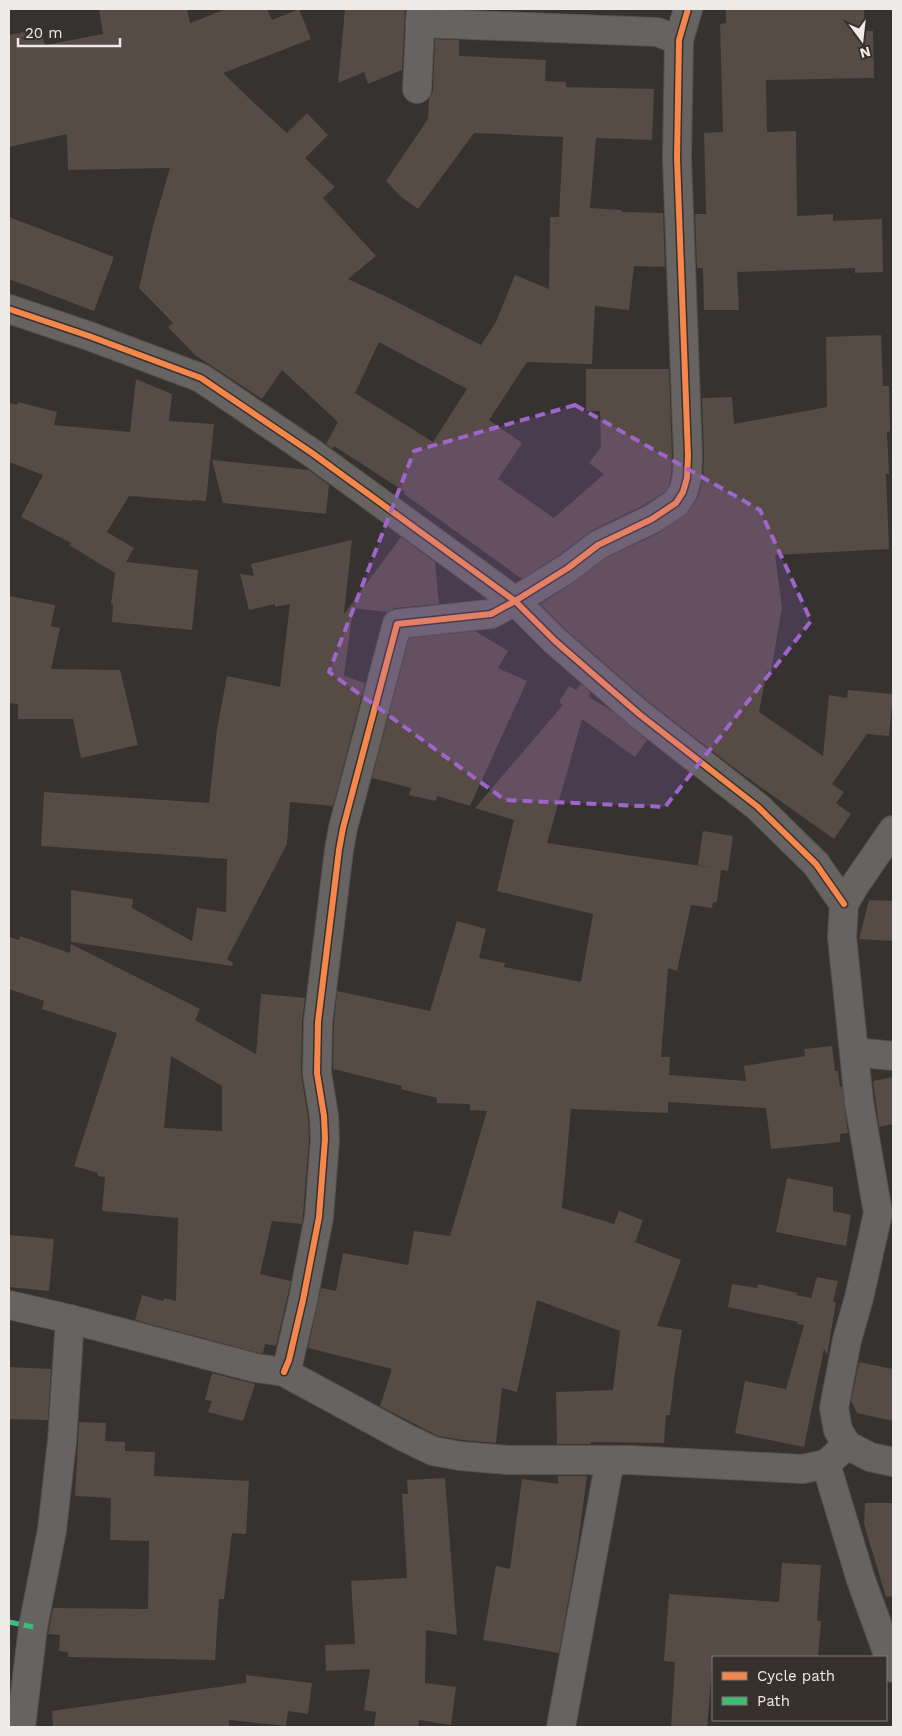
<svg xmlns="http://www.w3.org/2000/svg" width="902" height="1736" viewBox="0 0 902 1736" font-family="'Work Sans',sans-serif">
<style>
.building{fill:#564b45;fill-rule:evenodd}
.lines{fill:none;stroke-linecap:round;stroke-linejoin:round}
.minor-casing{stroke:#53504e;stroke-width:30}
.minor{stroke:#666362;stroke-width:28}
.quiet{stroke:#3abd76;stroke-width:5;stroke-dasharray:10 5;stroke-linecap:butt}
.cycleway-casing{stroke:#37312e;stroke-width:9}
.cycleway{stroke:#f5874c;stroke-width:6}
.marked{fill:#9e65cb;fill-opacity:0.2;stroke:#9e65cb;stroke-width:4;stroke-dasharray:10 6;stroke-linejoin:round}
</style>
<rect width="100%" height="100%" fill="#353230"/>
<g class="building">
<path d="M99,9H187L190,23L226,9H267L272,20L299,9L311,39L223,73L254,103L287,133L307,113L328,135L305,158L335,187L323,198L376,256L348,279L387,297L481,345L496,322L515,275L549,289L550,217H559L563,137L474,133L418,209L401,197L386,181L428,119L429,99L433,90L435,39L459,40V56L546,60L545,81L566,82V87L654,89L652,140L596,138L590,208L622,210L621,212L663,213L665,267L634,266L629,310L595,306L592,364L527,362L489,420L522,443L498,479L554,518L604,474L589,463L601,447L600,411H586V369H669L672,456L671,475L669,486L665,492L644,505L591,531L559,555L522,579L404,494L405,492L334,446L333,449L326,444L338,422L282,370L262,399L195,355L168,327L173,323L139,288L153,226L170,168L68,170L67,134L9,147V35L40,29L45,45L103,34ZM379,342L467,389L433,442L355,393Z"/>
<polygon points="345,9 405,9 402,70 368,84 364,72 338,83"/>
<polygon points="726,9 864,9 865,31 873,31 874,78 766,80 767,132 796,131 797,216 833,214 833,221 882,219 883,272 855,273 855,268 737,272 739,310 704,310 703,268 697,268 695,214 706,214 704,133 723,132 720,24 726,23"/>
<polygon points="9,217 114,257 94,311 9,279"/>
<polygon points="881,335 883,386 889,386 890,431 887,432 889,474 886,474 889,549 775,555 782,607 771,672 767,671 759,712 823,756 829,695 847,698 848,690 893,694 889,736 867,734 832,784 844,792 836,803 851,814 834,839 738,771 649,702 566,630 540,604 576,581 606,558 659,533 689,511 698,497 703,479 704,455 702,398 732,397 734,424 827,407 826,337"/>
<polygon points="136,379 172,394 169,421 214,424 206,501 192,500 192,501 129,496 107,532 134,548 126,562 198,570 192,630 112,622 113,605 111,604 115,573 69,545 71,543 21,517 43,475 9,462 9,403 17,405 18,402 57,412 54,425 130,432"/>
<polygon points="212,460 309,470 329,485 326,514 223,503"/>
<polygon points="401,537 435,562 439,604 395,608 387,612 353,608 344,676 365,683 333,806 290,802 287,844 227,959 233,963 232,966 71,942 71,890 133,899 132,908 192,941 197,908 226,912 227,859 41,846 44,792 209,803 217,729 227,676 280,687 290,604 275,607 275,604 249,610 240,574 254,576 251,564 352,540 344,614"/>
<polygon points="9,596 55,605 51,626 60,628 51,669 120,670 138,745 81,758 73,719 18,719 18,704 9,703"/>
<polygon points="475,631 508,651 498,668 527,681 470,806 437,796 436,801 409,795 411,788 372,778 409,638"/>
<polygon points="581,684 590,692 589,697 611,710 647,740 635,757 582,719 547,843 714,868 698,865 703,831 733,836 728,871 721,870 717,902 713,902 712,908 691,905 677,971 668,968 661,1057 670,1057 669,1075 746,1081 744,1066 805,1056 804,1049 832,1046 835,1071 838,1071 840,1087 842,1086 848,1133 840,1134 840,1142 771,1149 766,1108 668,1102 668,1113 571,1109 562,1208 614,1224 619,1211 643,1220 635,1242 681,1260 657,1326 682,1330 674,1379 670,1415 666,1415 664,1443 591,1442 591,1444 557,1444 556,1392 613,1390 620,1331 537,1300 517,1392 502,1388 496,1443 462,1440 438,1436 380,1406 392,1369 308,1348 321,1288 336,1291 343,1253 408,1265 414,1231 450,1236 487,1111 470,1110 470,1104 437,1103 437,1098 401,1089 402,1086 333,1069 334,1023 337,991 430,1011 457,921 486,929 479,958 505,963 504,967 581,982 593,914 497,891 514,820 475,808 563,705 559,702 569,686 576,690"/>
<polygon points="869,900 893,901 893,941 859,939"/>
<path d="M20,936L70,953L71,944L200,1009L195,1020L256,1054L261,994L305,998L302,1022L301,1073L308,1118L309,1139L303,1215L302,1224L272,1221L260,1274L291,1281L276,1346L265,1344L263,1353H259L135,1320L142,1295L163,1301L164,1298L176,1301L178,1218L102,1211L105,1177L98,1176V1173L74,1166L117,1033L42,1009L44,1001L9,989V937L19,940ZM171,1056L222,1086V1131L164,1128Z"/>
<polygon points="893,1077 893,1124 879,1127 873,1081"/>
<polygon points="787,1178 833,1187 833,1211 851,1215 846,1246 776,1232"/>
<polygon points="9,1235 54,1239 49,1291 9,1287"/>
<polygon points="817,1277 838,1281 833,1302 836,1302 827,1355 824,1349 804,1447 735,1433 745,1381 786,1389 804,1325 797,1324 798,1322 728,1307 732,1284 757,1288 758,1284 797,1293 796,1295 811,1298"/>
<polygon points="859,1362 893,1369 893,1421 857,1413 851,1401"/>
<polygon points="9,1367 51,1369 48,1420 9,1419"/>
<polygon points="212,1373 255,1384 243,1421 208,1412 212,1401 205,1400"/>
<polygon points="79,1422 106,1423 105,1441 125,1442 125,1451 155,1452 154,1476 249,1481 246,1534 232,1533 224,1599 219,1599 215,1660 68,1657 68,1652 59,1651 60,1635 48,1634 53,1608 148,1609 149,1541 110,1540 111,1498 75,1496"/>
<polygon points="558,1476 587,1476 577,1551 559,1653 483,1640 496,1566 510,1569 522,1479 558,1484"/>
<polygon points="445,1478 457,1635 426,1630 425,1683 456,1687 451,1725 419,1720 418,1727 374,1727 376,1712 364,1710 370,1669 326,1671 325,1645 355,1644 351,1581 407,1578 402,1494 408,1494 407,1480"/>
<polygon points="865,1503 893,1503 893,1596 886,1597 864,1524"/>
<polygon points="782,1563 821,1565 817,1621 821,1621 818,1657 713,1657 707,1727 671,1727 675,1662 664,1661 669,1594 779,1602"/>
<polygon points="246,1675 312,1683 308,1714 288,1711 286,1726 229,1720 229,1727 53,1727 52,1711 246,1683"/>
</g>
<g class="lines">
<g class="minor-casing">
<g id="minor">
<polyline points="420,23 657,32 679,40"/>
<polyline points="417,89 421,9"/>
<polyline points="9,309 89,336 201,378 312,453 515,601 555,641 639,714 758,807 816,864 844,904"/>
<polyline points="893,830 855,885 844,904 842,937 859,1102 878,1213 859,1298 847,1340 834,1408 838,1430 847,1445 870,1457 893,1462"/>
<polyline points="854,1052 893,1056"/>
<polyline points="9,1305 70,1319 256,1368 284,1372 402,1436 433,1451 460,1456 508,1460 630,1460 803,1469 826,1464 847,1445"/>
<polyline points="284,1372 289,1360 303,1300 319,1217 325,1139 324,1116 317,1073 318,1022 339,850 343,828 397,624 491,614 515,601 568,568 598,545 652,519 676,503 683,492 687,478 688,456 677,158 679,40 688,9"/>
<polyline points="826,1464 861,1580 893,1668"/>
<polyline points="21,1727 33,1627 52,1530 62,1441 70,1319"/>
<polyline points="561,1727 610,1460"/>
</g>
</g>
<use href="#minor" class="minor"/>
<polyline class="quiet" points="9,1622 33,1627"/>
<g class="cycleway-casing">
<g id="cycleway">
<polyline points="9,309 89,336 201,378 312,453 515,601 555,641 639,714 758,807 816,864 844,904"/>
<polyline points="284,1372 289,1360 303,1300 319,1217 325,1139 324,1116 317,1073 318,1022 339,850 343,828 397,624 491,614 515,601 568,568 598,545 652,519 676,503 683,492 687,478 688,456 677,158 679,40 688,9"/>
</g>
</g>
<use href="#cycleway" class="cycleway"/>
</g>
<path class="marked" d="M575,405L760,510L811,621L665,807L505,800L329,672L414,451Z"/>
<rect width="902" height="1736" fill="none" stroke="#eeeae8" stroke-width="20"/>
<rect x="712" y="1656" width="175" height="65" fill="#37312e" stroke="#807b78"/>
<rect x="722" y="1672" width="25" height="8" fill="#f5874c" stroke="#807b78"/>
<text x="757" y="1681" font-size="15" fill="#eeeae8">Cycle path</text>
<rect x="722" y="1697" width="25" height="8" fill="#3abd76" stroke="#807b78"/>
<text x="757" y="1706" font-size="15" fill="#eeeae8">Path</text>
<g transform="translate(862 40) rotate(165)" stroke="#37312e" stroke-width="4" paint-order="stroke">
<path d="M0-4L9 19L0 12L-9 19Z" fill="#eeeae8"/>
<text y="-8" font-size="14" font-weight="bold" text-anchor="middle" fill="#eeeae8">N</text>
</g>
<path d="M18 38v8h102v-8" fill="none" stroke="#eeeae8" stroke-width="2.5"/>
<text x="25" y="38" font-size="15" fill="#eeeae8" stroke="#37312e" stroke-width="4" paint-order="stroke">20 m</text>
</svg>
